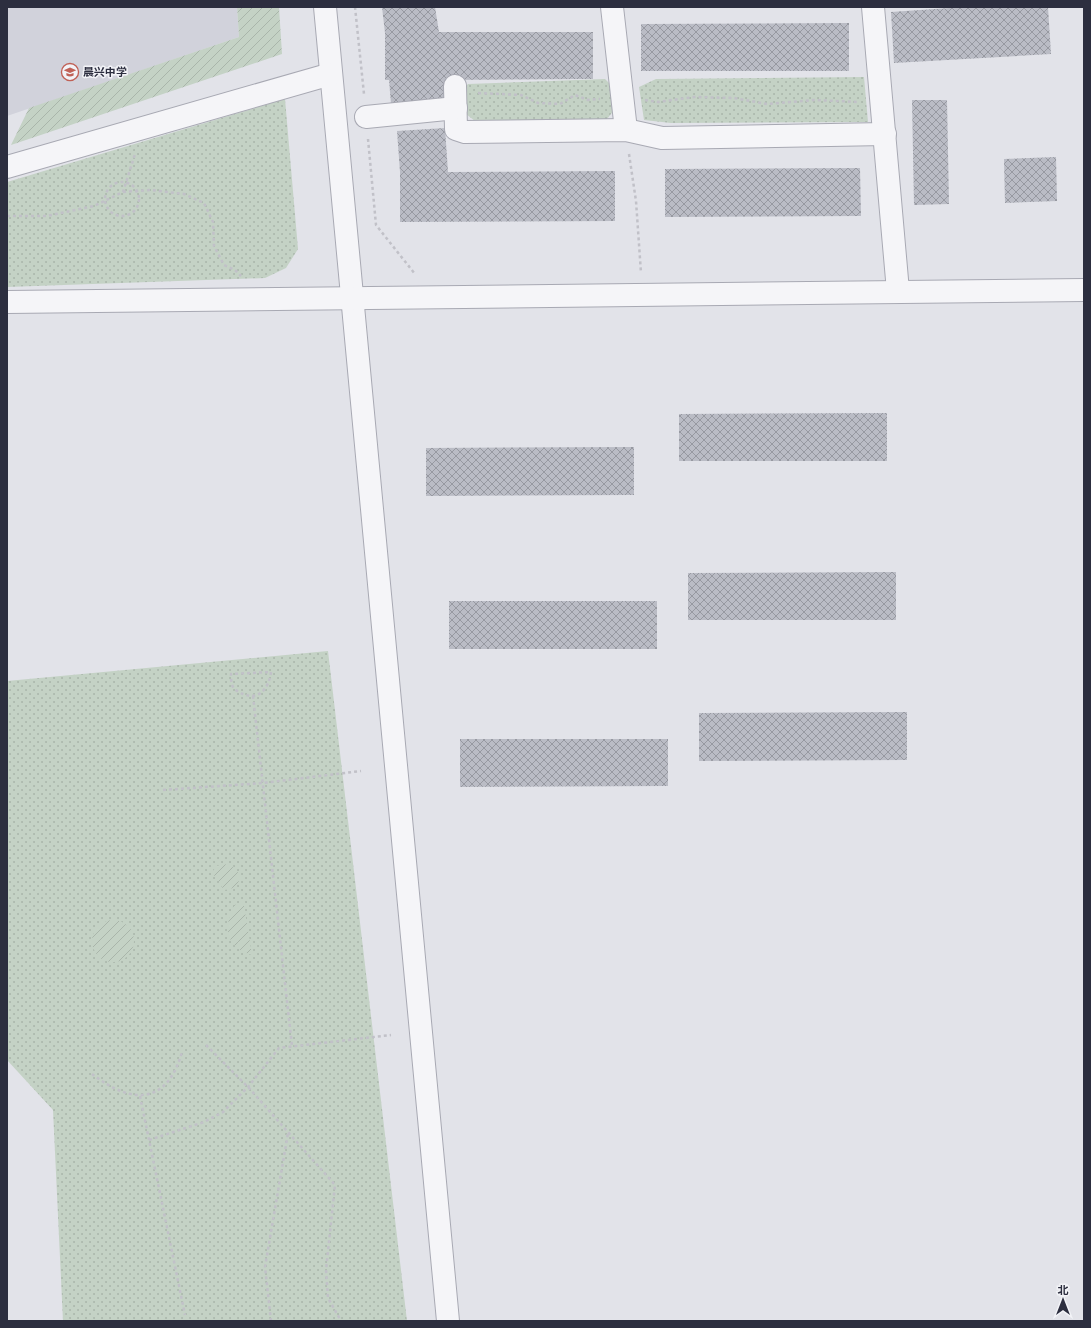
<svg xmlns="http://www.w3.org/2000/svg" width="1091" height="1328" viewBox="0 0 1091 1328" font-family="'DejaVu Sans','Noto Sans SC',sans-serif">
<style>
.built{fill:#d1d2db}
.park{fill:url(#park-dots)}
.garden{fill:url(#garden-furrows)}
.building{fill:url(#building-cross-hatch)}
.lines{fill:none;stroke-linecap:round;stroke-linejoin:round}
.minor-casing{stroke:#a8a9b3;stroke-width:24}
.path{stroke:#c1c1c8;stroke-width:2.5;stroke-dasharray:3 3;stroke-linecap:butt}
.minor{stroke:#f5f5f8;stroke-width:22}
.labels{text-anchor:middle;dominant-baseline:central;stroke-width:3;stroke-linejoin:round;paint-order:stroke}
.poi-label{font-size:11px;font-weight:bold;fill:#2c2e3f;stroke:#f2f3f7;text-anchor:start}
</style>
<defs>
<pattern id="park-dots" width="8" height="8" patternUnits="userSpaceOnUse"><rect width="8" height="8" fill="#c4d2c5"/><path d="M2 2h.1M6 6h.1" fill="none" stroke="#a9b5aa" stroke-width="1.8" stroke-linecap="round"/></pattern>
<pattern id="garden-furrows" width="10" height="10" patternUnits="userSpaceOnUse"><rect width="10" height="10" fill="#c4d2c5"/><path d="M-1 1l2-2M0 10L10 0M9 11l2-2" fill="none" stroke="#a9b5aa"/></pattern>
<pattern id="building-cross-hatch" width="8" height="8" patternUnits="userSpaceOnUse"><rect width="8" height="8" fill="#babcc5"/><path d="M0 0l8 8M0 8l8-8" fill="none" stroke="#9799a1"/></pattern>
</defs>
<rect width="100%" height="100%" fill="#e2e3e9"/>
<polygon class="built" points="7,7 237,7 239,37 7,116"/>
<g class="park">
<polygon points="864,77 868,122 671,123 644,120 639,87 656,79"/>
<polygon points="605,79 615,89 615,109 607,119 475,121 466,114 463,89 468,84"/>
<polygon points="285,99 298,249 286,268 265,278 7,287 7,182"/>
<polygon points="328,651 407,1321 63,1321 53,1110 7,1060 7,681"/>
</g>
<g class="garden">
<polygon points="237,7 279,7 282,54 11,145 29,108 239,37"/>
<path d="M224,864C245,868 244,889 224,890L212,872L217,866Z"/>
<path d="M243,900L252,955C235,950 224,938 229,919C230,914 231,909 235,905C238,903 241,902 243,900Z"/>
<circle cx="113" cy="941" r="21"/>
</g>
<g class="building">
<polygon points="382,7 435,7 439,32 593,32 593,79 445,80 446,99 391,104 389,80 385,80 385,33"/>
<polygon points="964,7 1048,7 1051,54 894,63 891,12"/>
<polygon points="849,23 849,71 641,71 641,24"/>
<polygon points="912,100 947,100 949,204 914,205"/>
<polygon points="445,128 448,172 615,171 615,221 400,222 400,172 397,131"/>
<polygon points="1056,157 1057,201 1005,203 1004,159"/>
<polygon points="860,168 861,216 665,217 665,169"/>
<polygon points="887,413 887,461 679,461 679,414"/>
<polygon points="634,447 634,495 426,496 426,448"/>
<polygon points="896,572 896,620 688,620 688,573"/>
<rect x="449" y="601" width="208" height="48"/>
<polygon points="907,712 907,760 699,761 699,713"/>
<polygon points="460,739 668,739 668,786 460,787"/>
</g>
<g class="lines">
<g class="minor-casing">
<g id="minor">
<polyline points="325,7 448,1321"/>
<polyline points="612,7 626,130"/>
<polyline points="873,7 898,291"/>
<polyline points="455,86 456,129 465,132 626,130 662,138 885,134"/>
<polyline points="366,117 456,108"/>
<polyline points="7,167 331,74"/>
<polyline points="7,302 1084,290"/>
</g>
</g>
<g class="path">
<polyline points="355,7 364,94"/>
<polyline points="478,93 521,95 538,103 560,104 575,95 588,100 600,99"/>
<polyline points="645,100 658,102 694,97 734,98 767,104 814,100 859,102"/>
<polyline points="368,139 376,225 415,274"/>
<polyline points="629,154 636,201 641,273"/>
<circle cx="122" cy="199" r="17"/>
<polyline points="123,192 151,190 184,194 204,203 213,222 214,246 224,265 235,270 241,276"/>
<polyline points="7,216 47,216 94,206 123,192 135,154"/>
<path d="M271,672C269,687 260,701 243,694C240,693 235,690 233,687C231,683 231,678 231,674Z"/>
<polyline points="253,696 292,1046"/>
<polyline points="163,790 263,783 361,771"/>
<polyline points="206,1045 248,1087 335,1185 326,1270 328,1298 341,1321"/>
<path d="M92,1074C132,1105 167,1105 182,1052"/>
<polyline points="140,1096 185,1315"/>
<polyline points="149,1140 204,1122 223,1112 248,1087 279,1048 391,1035"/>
<polyline points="271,1321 265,1267 288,1133"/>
</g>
<use href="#minor" class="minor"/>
</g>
<defs>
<g id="school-ring" transform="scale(0.9)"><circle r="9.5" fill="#f2f3f7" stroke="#c06156" stroke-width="1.5"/><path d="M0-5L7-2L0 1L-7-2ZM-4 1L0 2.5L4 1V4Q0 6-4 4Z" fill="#c06156"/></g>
</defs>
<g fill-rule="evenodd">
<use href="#school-ring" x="70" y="72"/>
</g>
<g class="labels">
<g class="poi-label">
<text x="83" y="72">晨兴中学</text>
</g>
</g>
<rect width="1091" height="1328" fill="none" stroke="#2c2e3f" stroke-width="16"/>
<g transform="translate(1063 1300)" stroke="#f2f3f7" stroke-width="3" paint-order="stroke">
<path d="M0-3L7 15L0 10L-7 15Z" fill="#2c2e3f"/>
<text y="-6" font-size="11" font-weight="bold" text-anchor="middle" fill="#2c2e3f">北</text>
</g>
</svg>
